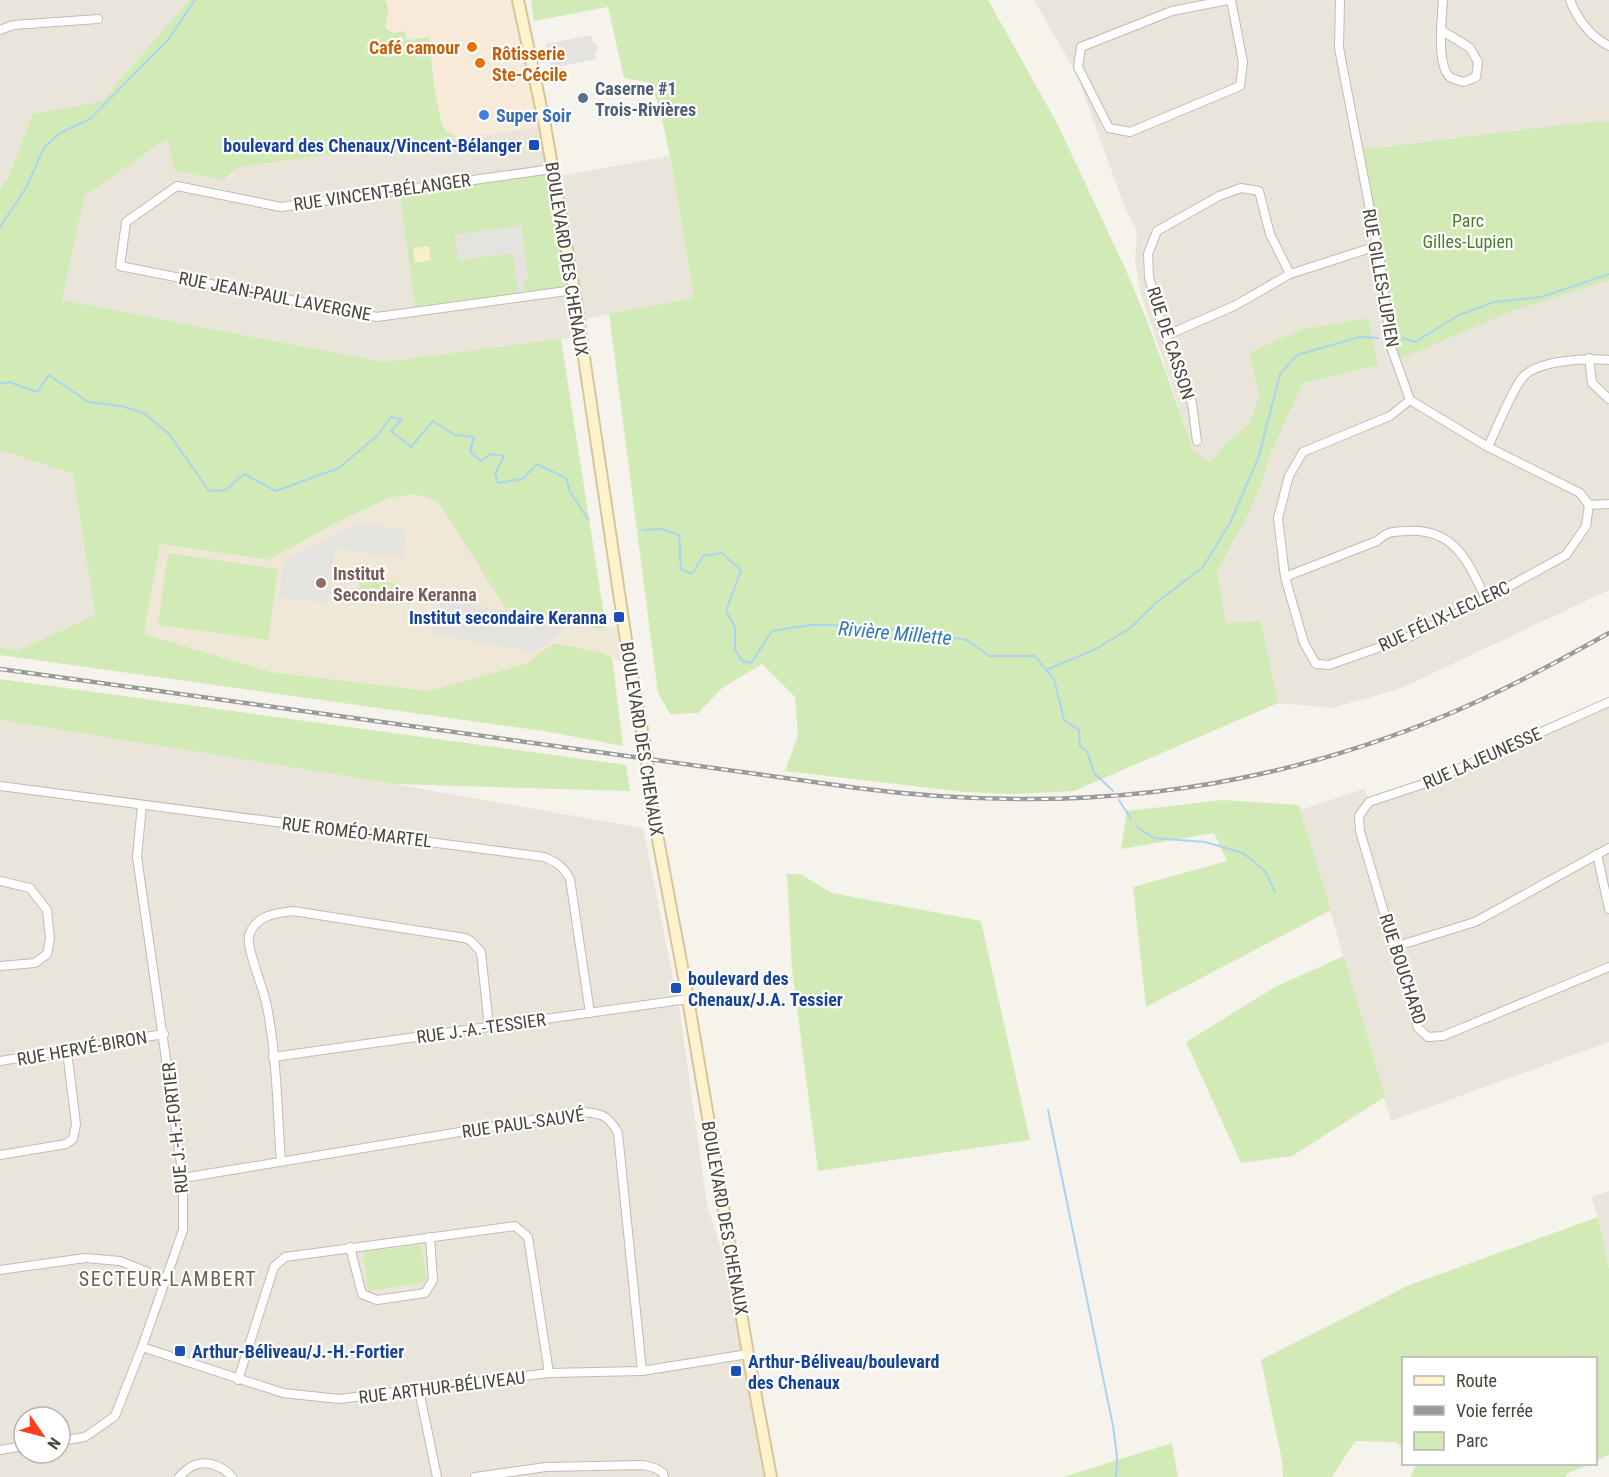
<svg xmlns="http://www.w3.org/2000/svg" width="1609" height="1477" viewBox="0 0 1609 1477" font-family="'Roboto Condensed',sans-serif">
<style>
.residential{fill:#eae5da;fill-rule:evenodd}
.commercial{fill:#f7ead8}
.education{fill:#efe8d6}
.green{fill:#d2eab5}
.sand{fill:#f9efc9}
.parking{fill:#e5e3e0}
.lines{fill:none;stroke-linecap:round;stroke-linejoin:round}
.stream{stroke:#a9d4f2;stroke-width:2}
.street-casing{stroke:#c2bbae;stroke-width:10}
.secondary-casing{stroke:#d6c79b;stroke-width:14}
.street{stroke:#fff;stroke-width:8}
.secondary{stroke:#fff3cd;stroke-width:10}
.rail-casing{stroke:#9a9a9a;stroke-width:4.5}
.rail{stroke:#fff;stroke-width:2;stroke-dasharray:7;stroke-linecap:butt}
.food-dot{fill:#e8710a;stroke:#fff;stroke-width:2}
.service-dot{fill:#5c6f8a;stroke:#fff;stroke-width:2}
.shop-dot{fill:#3f7fe0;stroke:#fff;stroke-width:2}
.transit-dot{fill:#1a4fb4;stroke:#fff;stroke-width:2}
.education-dot{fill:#8d6e63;stroke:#fff;stroke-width:2}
.labels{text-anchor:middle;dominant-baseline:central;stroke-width:4.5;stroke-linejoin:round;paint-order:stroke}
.food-label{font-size:18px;font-weight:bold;fill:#c56008;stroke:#fff;text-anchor:end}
.service-label{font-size:18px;font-weight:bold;fill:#4e5e75;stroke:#fff;text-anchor:start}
.shop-label{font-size:18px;font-weight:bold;fill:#366cbe;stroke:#fff;text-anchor:start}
.transit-label{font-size:18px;font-weight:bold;fill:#164399;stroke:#fff;text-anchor:start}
.street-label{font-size:18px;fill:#4b4439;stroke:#fff}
.park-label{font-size:18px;fill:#4a7f2a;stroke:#fff}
.education-label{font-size:18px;font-weight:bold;fill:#785e54;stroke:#fff;text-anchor:start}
.water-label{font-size:20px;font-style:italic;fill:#2e7ab2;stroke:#fff}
.neighbourhood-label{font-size:20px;letter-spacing:1.5px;fill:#6e6250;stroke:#fff}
</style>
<rect width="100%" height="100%" fill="#f6f3ec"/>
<g class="residential">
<polygon points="0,0 189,0 102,101 33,114 9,175 0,190"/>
<polygon points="1034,0 1609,0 1609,590 1399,689 1332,708 1278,703 1261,621 1226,623 1217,571 1248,515 1261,485 1270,455 1303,383 1377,365 1368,318 1303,329 1259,395 1250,424 1227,443 1210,462 1192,450 1191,443 1141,295 1135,261 1137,231 1125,208 1077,75"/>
<polygon points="545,126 552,169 473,179 416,311 554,177 670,156 694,298 579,320 581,337 383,362 62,300 85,195 167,139 229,178 239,167"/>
<polygon points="0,450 73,474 95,615 17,651 0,647"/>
<polygon points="1609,702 1609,1042 1391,1121 1301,810 1364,789 1372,804"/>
<path d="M0,720L394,784L643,828L680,1013L707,1205L756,1357L777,1477H0ZM24,1417H60V1453H24Z"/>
<polygon points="1609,1191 1609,1269 1598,1217 1591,1197"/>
</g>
<polygon class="commercial" points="385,0 518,0 545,126 457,137 446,131 442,125 434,85 429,37 406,40 385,26 389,10"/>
<polygon class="education" points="415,494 438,502 505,606 597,629 622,625 627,664 599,652 555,643 525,664 429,691 271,672 144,634 160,544 269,560 336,523 388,498"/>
<g class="green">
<polygon points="189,0 385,0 389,10 385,27 393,33 405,31 407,40 429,37 434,85 442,125 446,131 457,137 239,167 224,180 175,171 167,139 85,195 62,300 383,362 561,339 606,628 598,629 505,607 438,502 415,494 388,498 336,523 269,560 160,544 144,634 271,672 429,691 525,664 554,643 599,652 612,657 623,746 550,732 0,655 0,647 17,651 95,615 73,474 0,450 0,190 9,175 33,114 102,101"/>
<polygon points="531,0 988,0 1057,123 1125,268 1146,318 1191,443 1192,450 1210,462 1227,443 1250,423 1259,395 1249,353 1303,329 1368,318 1378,365 1303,383 1270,455 1261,485 1248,515 1217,571 1226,623 1261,621 1278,703 1074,791 1016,794 964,792 785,771 798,736 795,697 762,664 722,688 698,713 670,714 658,693 609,314 694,298 670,156 660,110 651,83 624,78 608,7 534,21"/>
<polygon points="1588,122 1609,122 1609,280 1515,310 1397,360 1360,150"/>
<polygon points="552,169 574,290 525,296 522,279 528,279 521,226 456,235 459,260 513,253 519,297 416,312 399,190"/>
<polygon points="168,553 278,569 268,640 158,625"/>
<polygon points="360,579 395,583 393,600 358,595"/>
<polygon points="0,679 626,765 630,791 394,784 0,720"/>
<polygon points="1223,800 1299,805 1331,910 1146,1007 1133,887 1227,861 1214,833 1121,849 1127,811"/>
<polygon points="787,874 800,874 832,893 981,921 1030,1140 818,1171 792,969"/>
<polygon points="1344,956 1385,1097 1292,1156 1241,1163 1186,1042 1277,986"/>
<polygon points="1598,1217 1609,1269 1609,1455 1596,1461 1596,1358 1404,1358 1403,1448 1395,1442 1355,1441 1332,1477 1283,1477 1282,1461 1261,1360 1407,1286"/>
<polygon points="421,1245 427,1282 368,1291 363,1252"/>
<polygon points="1172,1443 1178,1477 1063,1477"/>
<polygon points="1417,1464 1590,1464 1566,1474 1567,1477 1410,1477"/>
</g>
<polygon class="sand" points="429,246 431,260 415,263 413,248"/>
<g class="parking">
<polygon points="591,35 593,43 596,43 598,51 594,52 596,59 551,68 549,59 531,63 529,55 547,52 546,44"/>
<polygon points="521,226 528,279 522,280 525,296 519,297 513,253 458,260 455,235"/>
<polygon points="357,523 407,530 403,558 335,548 328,604 278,597 283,562"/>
<polygon points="438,597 570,625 536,652 432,634"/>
</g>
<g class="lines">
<g class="stream">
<polyline points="0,227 26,188 44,148 60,133 90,119 168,40 195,0"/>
<polyline points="1403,338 1415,342 1459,315 1494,302 1541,297 1609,274"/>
<polyline points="0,384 9,382 37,392 49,375 88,402 121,406 144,413 170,435 209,491 226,490 244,474 276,491 339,468 378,435 391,417 402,419 391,431 411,447 433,421 455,435 474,437 470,452 481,461 491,454 504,456 495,474 498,483 522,479 537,464 566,478 570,492 588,519"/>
<polyline points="642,530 662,529 679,535 681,569 692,574 703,556 722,553 741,570 726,611 735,627 735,649 742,661 751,663 772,631 811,625 844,625 854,629 900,629 967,640 989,656 1035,656 1046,670 1096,649 1130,628 1157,602 1203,567 1230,523 1259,456 1280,374 1297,355 1360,337 1378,338"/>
<polyline points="1046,670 1054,679 1064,720 1079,730 1080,747 1087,751 1094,773 1113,791"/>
<polyline points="1119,800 1131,819"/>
<polyline points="1137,827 1154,838 1205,842 1243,853 1265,871 1275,892"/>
<polyline points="1048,1110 1113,1426 1117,1456 1116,1477"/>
</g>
<g class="street-casing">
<g id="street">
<polyline points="1228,0 1172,11 1081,47 1078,67 1109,128 1130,132 1240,86 1243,62 1231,0"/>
<polyline points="1340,0 1339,48 1380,262 1391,347 1410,400 1488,447 1580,493 1589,505"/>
<path d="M1570,0C1577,19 1591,37 1609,46"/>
<polyline points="0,30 13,25 98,19"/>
<path d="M1441,30L1470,48L1478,62L1476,77L1464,82C1460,81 1453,79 1450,77C1436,65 1442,17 1443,0"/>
<polyline points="552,169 281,207 177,186 126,222 120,266 377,317 574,290"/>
<polyline points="1165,336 1234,306 1290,274 1377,246"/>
<polyline points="1589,358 1592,383 1609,399"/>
<polyline points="1410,400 1390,416 1303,452 1289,476 1278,518 1285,577 1304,643 1316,664 1329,665 1409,637 1486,599 1566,555 1586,526 1589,505"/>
<polyline points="1197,441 1192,403 1165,336 1149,277 1148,254 1157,231 1219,196 1241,188 1259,191 1270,234 1290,274"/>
<path d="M1488,447C1495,432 1514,385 1524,376C1540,360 1586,358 1609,360"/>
<polyline points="1589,505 1609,504"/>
<path d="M1285,577L1377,541C1388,531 1392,532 1407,531C1455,528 1468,562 1486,599"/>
<polyline points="1609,702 1429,782 1369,802 1359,816 1360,831 1418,1028 1428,1037 1443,1036 1609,967"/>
<path d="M0,786L544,857C556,862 564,867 570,879L590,1013"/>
<polyline points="1597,854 1609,909"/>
<polyline points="0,881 30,888 47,910 50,939 47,954 35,963 0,966"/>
<polyline points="1394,947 1475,922 1609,848"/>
<polyline points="273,1057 688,999"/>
<polyline points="0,1061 164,1034"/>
<polyline points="0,1155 66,1144 73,1139 76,1124 67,1051"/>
<path d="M281,1161C277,1109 277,1054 266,1002C263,988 246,947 249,936C255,916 274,913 293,911L465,938L471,941L481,952L489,1027"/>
<path d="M183,1178L580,1112C600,1113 608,1114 618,1133L642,1371"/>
<polyline points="350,1247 362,1294 377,1300 425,1293 433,1280 430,1237"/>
<polyline points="0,1270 85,1258 120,1261 165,1279"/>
<polyline points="142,1347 283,1393 339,1399 549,1373 642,1371 748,1354"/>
<polyline points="238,1380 274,1267 285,1257 515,1226 528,1237 549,1373"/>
<polyline points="419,1390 437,1477"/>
<polyline points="60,1441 85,1437 115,1416 142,1347 183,1230 183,1178 137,857 142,805"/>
<polyline points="0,1450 24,1446"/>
<path d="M179,1477C183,1473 190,1466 195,1465C208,1460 224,1467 232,1477"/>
<polyline points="475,1477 546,1467 643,1465 655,1468 663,1473 664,1477"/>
</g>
</g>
<g class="secondary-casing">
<polyline id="secondary" points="518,0 545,126 574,290 626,640 647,759 650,797 688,999 748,1354 771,1477"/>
</g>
<use href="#street" class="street"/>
<use href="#secondary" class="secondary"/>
<g class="rail-casing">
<path id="rail" d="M0,669L857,788C1061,814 1248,796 1439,718C1498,694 1554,664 1609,633"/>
</g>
<use href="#rail" class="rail"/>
</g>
<g class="food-dot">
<circle cx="472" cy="47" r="6"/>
<circle cx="480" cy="63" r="6"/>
</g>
<circle class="service-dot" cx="583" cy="98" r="6"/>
<circle class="shop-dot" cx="484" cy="115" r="6"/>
<g class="transit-dot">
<rect x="528" y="139" width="12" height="12" rx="3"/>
<rect x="613" y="611" width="12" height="12" rx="3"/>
<rect x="670" y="982" width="12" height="12" rx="3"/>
<rect x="174" y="1345" width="12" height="12" rx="3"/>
<rect x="730" y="1365" width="12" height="12" rx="3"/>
</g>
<circle class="education-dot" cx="321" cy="583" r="6"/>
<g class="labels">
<g class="food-label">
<text x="460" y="47">Café camour</text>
<text x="492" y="53" text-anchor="start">Rôtisserie<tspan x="492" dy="21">Ste-Cécile</tspan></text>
</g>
<g class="service-label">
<text x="595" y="88">Caserne #1<tspan x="595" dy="21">Trois-Rivières</tspan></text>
</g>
<g class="shop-label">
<text x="496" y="115">Super Soir</text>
</g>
<g class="transit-label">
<text x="522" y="145" text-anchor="end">boulevard des Chenaux/Vincent-Bélanger</text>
<text x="607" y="617" text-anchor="end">Institut secondaire Keranna</text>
<text x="688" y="978">boulevard des<tspan x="688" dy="21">Chenaux/J.A. Tessier</tspan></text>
<text x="192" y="1351">Arthur-Béliveau/J.-H.-Fortier</text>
<text x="748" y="1361">Arthur-Béliveau/boulevard<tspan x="748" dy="21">des Chenaux</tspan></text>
</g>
<g class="street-label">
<text transform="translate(382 192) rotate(-8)">RUE VINCENT-BÉLANGER</text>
<text transform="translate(567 259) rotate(81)">BOULEVARD DES CHENAUX</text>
<text transform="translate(1381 278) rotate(80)">RUE GILLES-LUPIEN</text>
<text transform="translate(275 296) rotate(11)">RUE JEAN-PAUL LAVERGNE</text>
<text transform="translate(1171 343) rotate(72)">RUE DE CASSON</text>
<text transform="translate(1444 616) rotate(-25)">RUE FÉLIX-LECLERC</text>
<text transform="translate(642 739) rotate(81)">BOULEVARD DES CHENAUX</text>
<text transform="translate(1482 758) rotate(-24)">RUE LAJEUNESSE</text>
<text transform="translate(357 832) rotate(7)">RUE ROMÉO-MARTEL</text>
<text transform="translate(1403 969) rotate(72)">RUE BOUCHARD</text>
<text transform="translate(481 1028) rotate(-8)">RUE J.-A.-TESSIER</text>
<text transform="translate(82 1048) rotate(-10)">RUE HERVÉ-BIRON</text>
<text transform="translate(523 1123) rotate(-8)">RUE PAUL-SAUVÉ</text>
<text transform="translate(175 1128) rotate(-96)">RUE J.-H.-FORTIER</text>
<text transform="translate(725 1218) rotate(80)">BOULEVARD DES CHENAUX</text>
<text transform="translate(442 1387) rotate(-7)">RUE ARTHUR-BÉLIVEAU</text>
</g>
<g class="park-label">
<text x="1468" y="220">Parc<tspan x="1468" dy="21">Gilles-Lupien</tspan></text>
</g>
<g class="education-label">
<text x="333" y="573">Institut<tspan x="333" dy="21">Secondaire Keranna</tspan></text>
</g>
<g class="water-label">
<text transform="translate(895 633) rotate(5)">Rivière Millette</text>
</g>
<g class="neighbourhood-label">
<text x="168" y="1279">SECTEUR-LAMBERT</text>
</g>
</g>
<rect x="1402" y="1357" width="195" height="108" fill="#ffffff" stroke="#b7b4b0" stroke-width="1.5"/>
<rect x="1414" y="1376" width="30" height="9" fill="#fff3cd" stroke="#b7b4b0" stroke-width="1.5"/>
<text x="1456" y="1387" font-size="18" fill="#4b4439">Route</text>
<rect x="1414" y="1406" width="30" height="9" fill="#9a9a9a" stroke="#b7b4b0" stroke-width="1.5"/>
<text x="1456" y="1417" font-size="18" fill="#4b4439">Voie ferrée</text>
<rect x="1414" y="1432" width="30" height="18" fill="#d2eab5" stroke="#b7b4b0" stroke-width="1.5"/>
<text x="1456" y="1447" font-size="18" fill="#4b4439">Parc</text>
<g transform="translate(42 1435) rotate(125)"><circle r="28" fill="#ffffff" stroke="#b7b4b0" stroke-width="1.5"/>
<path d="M0-4.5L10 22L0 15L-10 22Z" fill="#fc3f1d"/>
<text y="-9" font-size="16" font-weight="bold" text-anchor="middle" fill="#4b4439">N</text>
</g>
</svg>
